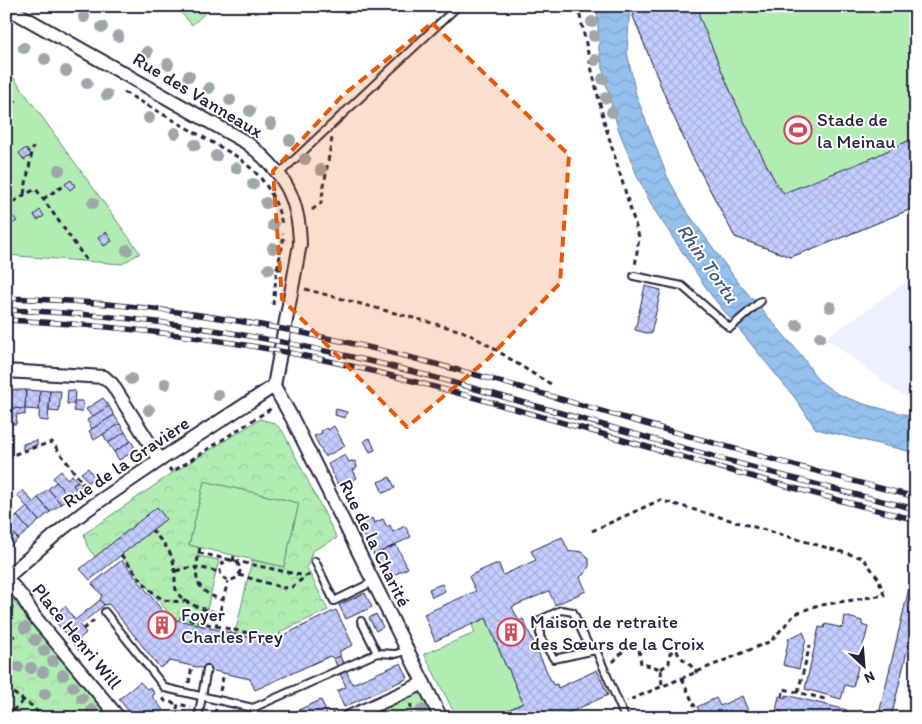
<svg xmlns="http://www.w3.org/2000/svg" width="922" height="724" viewBox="0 0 922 724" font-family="Itim,sans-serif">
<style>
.built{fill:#edf0ff}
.green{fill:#b1edb3;stroke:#6a8877}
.park{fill:url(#park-crowns);stroke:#6a8877}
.water{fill:url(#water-waves);stroke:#6681a6}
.building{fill:url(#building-cross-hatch);stroke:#22223b}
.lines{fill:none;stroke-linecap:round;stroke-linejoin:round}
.service-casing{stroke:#22223b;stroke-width:10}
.minor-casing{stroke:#22223b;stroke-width:16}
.path{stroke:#22223b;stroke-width:3;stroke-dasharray:5 4;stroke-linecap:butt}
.service{stroke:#fff;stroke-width:6}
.minor{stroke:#fff;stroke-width:12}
.rail-casing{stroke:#22223b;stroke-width:5.5}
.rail{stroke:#fff;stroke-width:4;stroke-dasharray:11;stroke-linecap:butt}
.tree{fill:#9da7a7}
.marked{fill:#e8590c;fill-opacity:0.2;stroke:#e8590c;stroke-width:4;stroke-dasharray:10 6;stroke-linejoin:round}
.labels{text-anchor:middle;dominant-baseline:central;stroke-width:4;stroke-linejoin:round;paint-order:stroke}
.street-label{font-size:19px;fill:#22223b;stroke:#fff}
.poi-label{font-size:19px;fill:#22223b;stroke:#fff;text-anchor:start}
.water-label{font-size:20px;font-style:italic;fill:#4a5979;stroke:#fff}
</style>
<defs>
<pattern id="park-crowns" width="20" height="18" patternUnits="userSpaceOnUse" patternTransform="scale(1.25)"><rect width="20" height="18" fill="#b1edb3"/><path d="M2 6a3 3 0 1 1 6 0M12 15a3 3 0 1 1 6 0" fill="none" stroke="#98cb9b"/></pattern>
<pattern id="water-waves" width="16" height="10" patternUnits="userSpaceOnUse" patternTransform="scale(1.25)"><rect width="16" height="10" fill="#94c0ed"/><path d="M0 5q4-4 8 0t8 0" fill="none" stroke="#7fa5cc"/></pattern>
<pattern id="building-cross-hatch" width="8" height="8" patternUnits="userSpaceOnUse" patternTransform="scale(1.25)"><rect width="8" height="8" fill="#c3cdff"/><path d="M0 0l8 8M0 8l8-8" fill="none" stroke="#a7b0db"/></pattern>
</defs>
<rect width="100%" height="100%" fill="#fff"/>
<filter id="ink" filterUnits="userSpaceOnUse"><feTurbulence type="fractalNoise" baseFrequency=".02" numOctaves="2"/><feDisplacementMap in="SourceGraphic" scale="10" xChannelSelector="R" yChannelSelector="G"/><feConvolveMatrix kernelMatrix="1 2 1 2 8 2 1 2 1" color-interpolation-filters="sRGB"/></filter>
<g filter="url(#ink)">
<polygon class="built" points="916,275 916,400 900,394 826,338"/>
<g class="green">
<polygon points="175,6 213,6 192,25"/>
<polygon points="636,6 916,6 916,207 809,251 809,250 791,257 735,237 691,154 669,106 633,16"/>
<polygon points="6,67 140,253 122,264 6,255"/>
<polygon points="204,481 299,503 284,567 189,545"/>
<polygon points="486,618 507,669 508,668 523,703 491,718 457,718 424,654 475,633 472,625"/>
</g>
<g class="park">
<polygon points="260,419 274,423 282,430 337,538 312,551 307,568 328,610 280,632 281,635 262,643 260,640 235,634 252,560 284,567 299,503 204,481 189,545 200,548 198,556 219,560 203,626 176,622 121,555 166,519 157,508 95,557 87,546 84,534 171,474"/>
<polygon points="6,595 12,599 113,718 6,718"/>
<polygon points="419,690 432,718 357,718"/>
</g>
<polygon class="water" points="597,6 630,6 627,52 636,95 667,176 685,209 737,281 802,356 818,380 836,393 850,399 867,405 916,417 916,453 816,429 795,398 711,295 653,208 638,178 618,128 609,96 599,50"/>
<g class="building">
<polygon points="636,6 703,6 699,16 726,81 744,121 777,185 784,193 872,158 916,137 916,207 809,251 809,250 791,257 735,237 691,154 669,106 633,16"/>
<polygon points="26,148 31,155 24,160 19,153"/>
<polygon points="71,180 75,186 70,190 65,184"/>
<polygon points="40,210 44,216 37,220 34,215"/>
<polygon points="12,215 17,221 12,224 7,218"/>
<polygon points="106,232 112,241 104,246 98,237"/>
<polygon points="645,286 661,290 651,334 635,330"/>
<polygon points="6,389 12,390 11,424 6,424"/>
<polygon points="12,390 26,390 25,409 11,408"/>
<polygon points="26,390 40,391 39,410 25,409"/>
<polygon points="40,390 50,391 48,421 39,420"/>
<polygon points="68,390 75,391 74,404 67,404"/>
<polygon points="50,391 61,391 59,412 49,411"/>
<polygon points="103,398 109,406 92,417 86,409"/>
<polygon points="74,401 83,401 82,412 74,411"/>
<polygon points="109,406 114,415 92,429 87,420"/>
<polygon points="11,408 25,409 25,415 17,414 16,424 11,424"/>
<polygon points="336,409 347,412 345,418 335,415"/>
<polygon points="114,415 120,424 94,440 89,431"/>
<polygon points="120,424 125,432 108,443 103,434"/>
<polygon points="334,426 345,446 325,457 314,436 322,433 321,431 327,428 328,430"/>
<polygon points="125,432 131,441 114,452 108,443"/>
<polygon points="370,438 375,450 370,452 364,441"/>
<polygon points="37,440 37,445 23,450 23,444"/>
<polygon points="131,441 136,450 119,460 114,452"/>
<polygon points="345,455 349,462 352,461 356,462 357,468 353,470 357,478 339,487 328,464"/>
<polygon points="88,468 95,478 88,482 81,473"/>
<polygon points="61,471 67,479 72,475 77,481 73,485 77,490 69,497 53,478"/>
<polygon points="390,477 395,488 383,493 378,482"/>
<polygon points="78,481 82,485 77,490 73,485"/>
<polygon points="56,482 69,497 61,504 48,489"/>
<polygon points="48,489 61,504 50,512 38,498"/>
<polygon points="23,490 33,502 27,507 17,495"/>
<polygon points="38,498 50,512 39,521 27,507"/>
<polygon points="27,507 39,521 29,530 17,516"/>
<polygon points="157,507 166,519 90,580 80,569"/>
<polygon points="6,516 11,521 17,516 29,530 18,539 6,525"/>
<polygon points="372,518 374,523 383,519 387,527 390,525 393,532 405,526 411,537 374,555 359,525"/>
<polygon points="6,525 18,539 8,548 6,547"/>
<polygon points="562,537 569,552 575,551 582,552 586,555 589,560 589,566 587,570 584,574 580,577 586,591 555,605 549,591 512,607 519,621 523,619 553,685 557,684 558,688 597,670 608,695 557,718 491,718 523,703 508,668 507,669 486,618 435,641 424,614 476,591 469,577 471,575 495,564 499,564 503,575 536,560 531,551"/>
<polygon points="396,545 408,568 386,579 374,555"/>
<polygon points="122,560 173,624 178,620 235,634 260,640 263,645 336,610 353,645 340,651 340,656 334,659 330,656 255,690 250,679 170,661 160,668 109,604 104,605 100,600 102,595 92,584"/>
<polygon points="914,567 916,568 916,614 891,718 878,718"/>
<polygon points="442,584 445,591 432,597 429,589"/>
<polygon points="365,593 372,607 346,619 339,605"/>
<polygon points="100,600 104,605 80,625 86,633 79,639 86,648 80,652 52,617 65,606 75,620"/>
<polygon points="376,614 383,627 376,631 369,618"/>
<polygon points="845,616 862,621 862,625 868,627 853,687 845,685 841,699 805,689 819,627 824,628 825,624 843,628"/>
<polygon points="803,632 806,639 799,669 783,665 789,638"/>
<polygon points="340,656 352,684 401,663 408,678 344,707 337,691 346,687 334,659"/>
<polygon points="140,682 147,689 150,687 155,694 152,696 163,710 162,713 157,718 134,718 119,699"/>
<polygon points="916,690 916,718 909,718"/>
<polygon points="786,695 847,710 845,718 781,718 782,712 776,711 779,696 786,698"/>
<polygon points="742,696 750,716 748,717 749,718 695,718 701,715 697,707 716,698 720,706"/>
<polygon points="321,700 327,714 320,718 289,718 287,715"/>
<polygon points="267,711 270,718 250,718 249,716 256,712 257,716"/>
</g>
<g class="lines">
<g class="service-casing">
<g id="service">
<polyline points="279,174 458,6"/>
<polyline points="634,276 682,286 730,328 761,301"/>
<polyline points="315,561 334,601 373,582"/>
<polyline points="105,612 165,688 253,708 377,653 396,654 407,650"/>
<polyline points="361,621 377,653"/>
<polyline points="591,651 573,612 561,610 540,620 540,637 554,659 591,651 596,650 625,718"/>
<polyline points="198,718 207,669"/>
</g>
</g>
<g class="minor-casing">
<g id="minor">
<path d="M6,7L247,143C283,171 299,197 300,244L274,386"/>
<polyline points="6,371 104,377 112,384 160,460"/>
<polyline points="274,386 292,418 441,718"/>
<polyline points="6,578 62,529 88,509 163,458 274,386"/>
<polyline points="6,578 23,598 34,616 119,718"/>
<polyline points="347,718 424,683"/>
</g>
</g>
<g class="path">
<polyline points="578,6 589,58 604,121 639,237 635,267"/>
<path d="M124,92L236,156C262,175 275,193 282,224"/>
<polyline points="6,117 16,100"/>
<polyline points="24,194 33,147"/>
<polyline points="6,196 14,201"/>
<polyline points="43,199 63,186"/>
<polyline points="6,207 24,195 36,189 87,261"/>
<polyline points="312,210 321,203 332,138"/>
<polyline points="277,269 283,243 283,233"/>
<path d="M305,289L462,331C494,346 521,368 551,384"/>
<polyline points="273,305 277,269 282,269"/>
<polyline points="6,457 52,442 89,492"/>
<polyline points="169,468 172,472 272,408"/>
<path d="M152,530C158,538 167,546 171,555C175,564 175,573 175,582C174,603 203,609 219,613"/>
<polyline points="592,531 660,500 863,558 878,578 884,595 815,606 795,614 771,641 627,701"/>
<path d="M200,548C194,575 192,590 222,600"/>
<polyline points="199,553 305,576 310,575"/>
<path d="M121,555C130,565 148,591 159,597C167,602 177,602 186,601"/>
<circle cx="230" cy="570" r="10"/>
<polyline points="233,561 234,556"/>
<path d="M176,571C193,565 202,568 219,572"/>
<polyline points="239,575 284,588 292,587 305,577"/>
<polyline points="6,614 13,607"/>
<path d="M6,619C11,629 9,639 6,649"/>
<polyline points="172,621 178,617 216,626 228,581"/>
<polyline points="216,626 262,636 266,644"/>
<polyline points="83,629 97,618"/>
<polyline points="10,637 19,635"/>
<polyline points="613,662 629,645 635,645 639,649 641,664 651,666 661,669 662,687"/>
<path d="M661,669L669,663L670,653L673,651H677C680,660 692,664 697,673"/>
<polyline points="682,679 695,707"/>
<polyline points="189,683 192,666"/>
<polyline points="6,688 32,706 43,718"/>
<polyline points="220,691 224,673"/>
<polyline points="798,692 810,645"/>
<polyline points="782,697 784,689 825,699"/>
<polyline points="163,698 165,701 178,704"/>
<polyline points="216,709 215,713 223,714 222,718"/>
<polyline points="6,717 24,700"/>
<polyline points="82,718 85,712"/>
<polyline points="175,718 178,704 191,707"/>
<polyline points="323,718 334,713"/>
<polyline points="386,718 396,715 405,718"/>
<polyline points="410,718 411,704"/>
<polyline points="777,718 779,711"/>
</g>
<use href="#service" class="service"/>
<use href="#minor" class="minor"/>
<g class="rail-casing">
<g id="rail">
<path d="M6,298C116,301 233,317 341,341C440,363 538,392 635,421C728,447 822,474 916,497"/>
<path d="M6,310C133,314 259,334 382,364C423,374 463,385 504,397C641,435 777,477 916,509"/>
<path d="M6,320C92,324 178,333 263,348C372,367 479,399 585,429C695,461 805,492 916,520"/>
</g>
</g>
<use href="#rail" class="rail"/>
</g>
<g class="tree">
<circle cx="84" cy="17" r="6"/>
<circle cx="592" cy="22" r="6"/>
<circle cx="102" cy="27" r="6"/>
<circle cx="118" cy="36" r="6"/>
<circle cx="594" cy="36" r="6"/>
<circle cx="24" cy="48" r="6"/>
<circle cx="147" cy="52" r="6"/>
<circle cx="45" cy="59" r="6"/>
<circle cx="595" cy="60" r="6"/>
<circle cx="168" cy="64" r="6"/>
<circle cx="66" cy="71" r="6"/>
<circle cx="189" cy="76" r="6"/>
<circle cx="603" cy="79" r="6"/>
<circle cx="87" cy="83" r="6"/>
<circle cx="209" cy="88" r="6"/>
<circle cx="107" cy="95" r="6"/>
<circle cx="606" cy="98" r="6"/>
<circle cx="230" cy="100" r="6"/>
<circle cx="250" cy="111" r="6"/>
<circle cx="612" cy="112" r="6"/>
<circle cx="149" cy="118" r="6"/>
<circle cx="271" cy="124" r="6"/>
<circle cx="175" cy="133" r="6"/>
<circle cx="290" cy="140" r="6"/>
<circle cx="195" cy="145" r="6"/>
<circle cx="216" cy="156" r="6"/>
<circle cx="305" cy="159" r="6"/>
<circle cx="236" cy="168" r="6"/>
<circle cx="59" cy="170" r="6"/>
<circle cx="321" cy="170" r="6"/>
<circle cx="253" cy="184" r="6"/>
<circle cx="93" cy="203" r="6"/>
<circle cx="266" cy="203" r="6"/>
<circle cx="273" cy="225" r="6"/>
<circle cx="273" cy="248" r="6"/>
<circle cx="127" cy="250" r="6"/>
<circle cx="269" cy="269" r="6"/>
<circle cx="830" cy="307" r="6"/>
<circle cx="797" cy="325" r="6"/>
<circle cx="820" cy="337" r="6"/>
<circle cx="131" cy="379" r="6"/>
<circle cx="165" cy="384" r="6"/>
<circle cx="218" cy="395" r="6"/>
<circle cx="149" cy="410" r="6"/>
<circle cx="25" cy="628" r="6"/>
<circle cx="35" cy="640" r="6"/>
<circle cx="44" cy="651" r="6"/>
<circle cx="53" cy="661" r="6"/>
<circle cx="18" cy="667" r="6"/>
<circle cx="31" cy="668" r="6"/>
<circle cx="43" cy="672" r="6"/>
<circle cx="63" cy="675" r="6"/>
<circle cx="73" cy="687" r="6"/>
<circle cx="45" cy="694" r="6"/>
<circle cx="82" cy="698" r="6"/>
<circle cx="92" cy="710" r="6"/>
<circle cx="422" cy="710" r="6"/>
</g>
</g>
<path class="marked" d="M432,23L569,155L560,283L488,359L407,427L282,299L273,171L342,96Z"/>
<defs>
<g id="stadium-ring" transform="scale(1.4375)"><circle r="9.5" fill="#fff" stroke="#d1495b" stroke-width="1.5"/><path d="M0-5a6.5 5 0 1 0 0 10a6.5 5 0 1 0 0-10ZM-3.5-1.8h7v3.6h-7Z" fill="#d1495b"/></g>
<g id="building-ring" transform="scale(1.4375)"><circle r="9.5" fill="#fff" stroke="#d1495b" stroke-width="1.5"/><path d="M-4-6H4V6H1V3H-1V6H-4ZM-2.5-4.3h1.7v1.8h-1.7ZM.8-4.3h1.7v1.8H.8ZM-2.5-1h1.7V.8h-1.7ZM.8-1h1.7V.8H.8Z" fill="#d1495b"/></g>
</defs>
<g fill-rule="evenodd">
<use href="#stadium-ring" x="798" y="130"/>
<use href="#building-ring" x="162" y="625"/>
<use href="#building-ring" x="511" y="632"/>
</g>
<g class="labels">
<g class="street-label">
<text transform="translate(198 95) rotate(31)">Rue des Vanneaux</text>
<text transform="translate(126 462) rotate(-34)">Rue de la Gravière</text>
<text transform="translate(375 543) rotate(64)">Rue de la Charité</text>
<text transform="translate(77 636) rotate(51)">Place Henri Will</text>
</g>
<g class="poi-label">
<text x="817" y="119">Stade de<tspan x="817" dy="22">la Meinau</tspan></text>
<text x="181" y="614">Foyer<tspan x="181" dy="22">Charles Frey</tspan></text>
<text x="530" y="621">Maison de retraite<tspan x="530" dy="22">des Sœurs de la Croix</tspan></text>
</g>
<g class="water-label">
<text transform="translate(708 263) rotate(55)">Rhin Tortu</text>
</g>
</g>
<rect width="922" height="724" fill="none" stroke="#fff" stroke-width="25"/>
<rect x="12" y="12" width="897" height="699" fill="none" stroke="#22223b" stroke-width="2" filter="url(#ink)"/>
<g transform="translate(864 666) rotate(154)" stroke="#ffffff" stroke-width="4" paint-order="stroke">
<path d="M0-4L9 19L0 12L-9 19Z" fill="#22223b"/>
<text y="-8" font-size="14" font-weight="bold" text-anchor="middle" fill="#22223b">N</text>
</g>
</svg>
